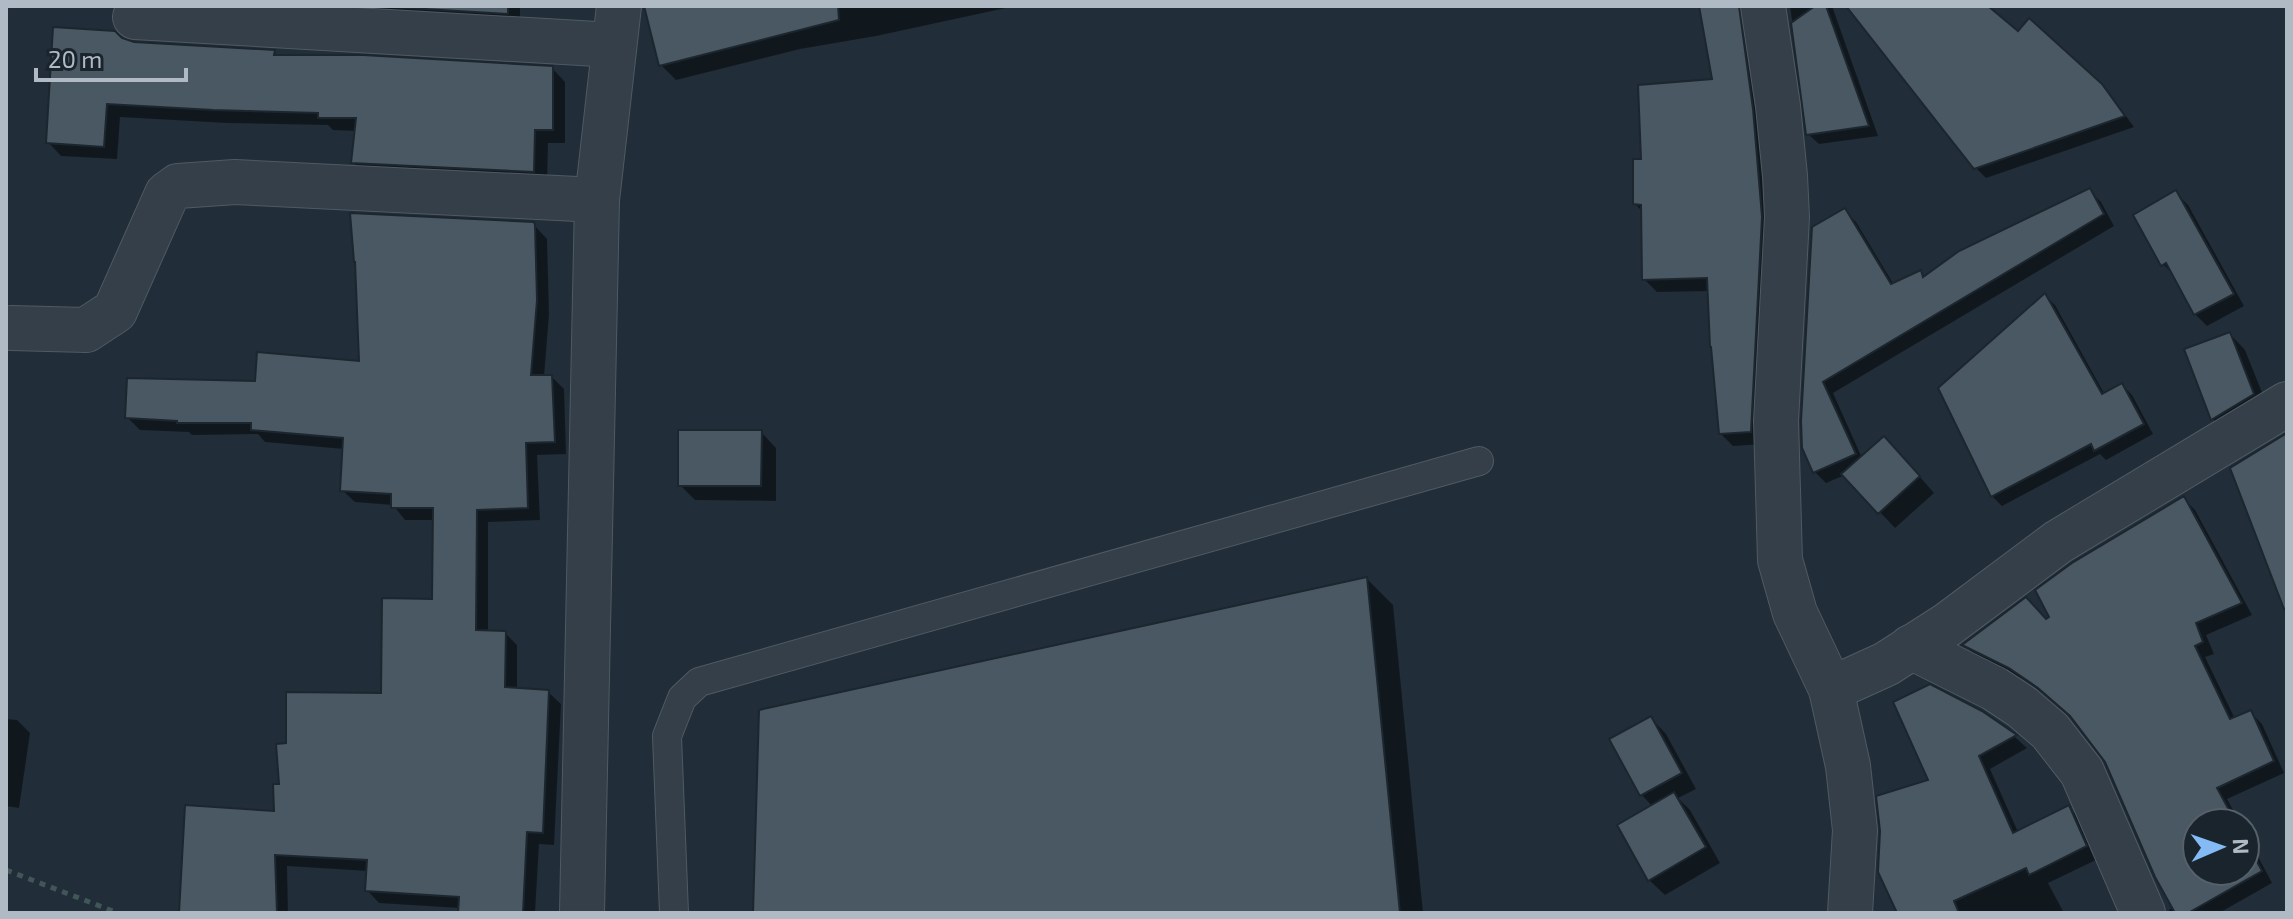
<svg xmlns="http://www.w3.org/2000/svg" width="2293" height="919" viewBox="0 0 2293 919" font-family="'Exo 2',sans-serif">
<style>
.shadow{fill:#0007}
.building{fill:#4a5864;stroke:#1c262f;stroke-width:2}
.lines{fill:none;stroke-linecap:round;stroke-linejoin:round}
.service-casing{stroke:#505a63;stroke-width:30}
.minor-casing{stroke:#505a63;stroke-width:46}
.path{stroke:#415656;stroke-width:5;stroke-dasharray:6 6;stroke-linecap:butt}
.service{stroke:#353f49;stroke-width:28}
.minor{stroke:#353f49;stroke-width:44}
</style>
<rect width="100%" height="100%" fill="#212d38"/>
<g class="shadow">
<polygon points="366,6 520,6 520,25 377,17"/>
<polygon points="646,6 1015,6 876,36 800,49 676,80 661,65"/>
<polygon points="1723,6 1741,6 1751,16 1774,231 1764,444 1733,446 1720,433 1710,291 1657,292 1644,279 1643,212 1635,204 1643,161 1714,81"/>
<polygon points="1790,6 1832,6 1878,136 1819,144 1808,134"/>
<polygon points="1849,6 1985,6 2019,34 2101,85 2112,97 2134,127 1986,178 1975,167"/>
<polygon points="121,40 133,44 274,52 279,57 552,68 565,82 565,143 548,143 547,184 366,175 353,162 357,131 333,130 328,125 227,123 120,117 117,159 61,156 48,142"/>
<polygon points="2090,191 2101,202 2114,226 1833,393 1862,458 1900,454 1934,493 1895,528 1845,475 1826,483 1815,472 1804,448 1844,210 1856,222 1894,285 1920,272 1926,278"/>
<polygon points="2176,193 2188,205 2244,306 2207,326 2195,314 2176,277 2163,264"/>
<polygon points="533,224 547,239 549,314 544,377 552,377 564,389 566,454 537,455 540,520 488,522 488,632 505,633 517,645 517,690 548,692 561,704 554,845 539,844 535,913 460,913 460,908 379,903 367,890 368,871 287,866 288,913 181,913 276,813 288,745 382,695 434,601 435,520 405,520 393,505 355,502 342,490 344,449 265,442 258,434 192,435 189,432 140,430 127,417 256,383 361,363"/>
<polygon points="2045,296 2055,305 2105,395 2122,385 2132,395 2153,434 2106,460 2100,454 2002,506 1992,496"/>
<polygon points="2230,334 2245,350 2269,410 2228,435 2213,419 2187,350"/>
<polygon points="761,432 776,448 776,501 695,500 680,485"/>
<polygon points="2183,498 2195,510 2252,615 2206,635 2214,654 2205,657 2235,719 2250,712 2262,724 2284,773 2227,799 2240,823 2197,823 2197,871 2245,871 2245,832 2272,883 2219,913 2169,913 2169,910 2174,907 2107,761 2075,719 2052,699 2023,679 1976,656 1965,645 2047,621"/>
<polygon points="1367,579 1393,605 1423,913 755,913"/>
<polygon points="1651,718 1666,734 1696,789 1678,798 1690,810 1720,863 1665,895 1649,880 1653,807 1641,794"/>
<polygon points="6,719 17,720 30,733 19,808 6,806"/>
<polygon points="2006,729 2027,748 1990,769 2018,832 2069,808 2081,820 2098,859 2048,883 2064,913 1899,913 1931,781"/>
</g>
<g class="building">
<polygon points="375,6 508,6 508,14"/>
<polygon points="644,6 838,6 839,20 659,66"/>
<polygon points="1699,6 1739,6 1753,109 1762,217 1751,432 1719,434 1711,347 1710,347 1707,278 1642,280 1641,205 1633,204 1633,159 1641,159 1638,85 1712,79"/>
<polygon points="1815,6 1826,6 1869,126 1806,135 1791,23"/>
<polygon points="1846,6 1988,6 2018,31 2029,18 2102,84 2125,116 1974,169"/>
<polygon points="53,27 115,31 122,38 134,42 275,50 274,55 363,55 553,66 553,130 535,130 534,172 351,163 356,118 318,118 318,113 213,110 107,104 104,147 46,143"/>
<polygon points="2090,188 2104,214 1823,382 1856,454 1813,473 1802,448 1801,421 1812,227 1845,208 1891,284 1921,270 1923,277 1959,251"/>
<polygon points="2176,190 2234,294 2194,315 2166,263 2161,266 2133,215"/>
<polygon points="350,213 534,222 535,225 537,300 531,375 552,375 555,442 526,443 528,508 477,510 476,630 506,631 505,687 549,690 543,833 527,832 523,913 458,913 459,897 365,891 367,860 275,855 277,913 179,913 185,805 274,811 273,784 279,784 276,744 286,743 286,692 381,693 382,598 432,599 433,508 391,508 391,494 340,491 343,438 251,430 251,423 177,423 177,421 125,418 127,378 255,381 257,352 359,361 355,262 354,262"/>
<polygon points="2045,293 2102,394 2122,383 2144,424 2094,451 2091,444 1991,497 1938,388"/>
<polygon points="2230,332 2254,394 2211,420 2184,349"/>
<polygon points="678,430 762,430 761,486 678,486"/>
<polygon points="2287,433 2287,608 2284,609 2230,468"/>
<polygon points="1884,436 1920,476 1878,514 1841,474"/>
<polygon points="2184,496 2242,603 2196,623 2203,642 2195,646 2230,719 2251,710 2274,761 2217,788 2236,823 2197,823 2197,871 2245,871 2245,839 2262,871 2188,913 2175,913 2155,877 2105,762 2070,716 2038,688 2009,668 1962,645 2026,597 2046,619 2049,617 2035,590 2072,563"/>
<polygon points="1367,577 1400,913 753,913 759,710"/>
<polygon points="1930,684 1982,711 2017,735 1979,756 2013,833 2069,805 2087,846 2029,875 2026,868 1954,901 1959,913 1897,913 1878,872 1880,831 1876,796 1928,780 1893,702"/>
<polygon points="1651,716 1682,773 1640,796 1609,739"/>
<polygon points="1674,792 1706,847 1648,881 1617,825"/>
</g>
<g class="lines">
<g class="service-casing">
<polyline id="service" points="674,913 667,736 682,698 699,682 1479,461"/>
</g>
<g class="minor-casing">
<g id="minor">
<polyline points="1763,6 1778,106 1785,176 1787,217 1776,421 1780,560 1795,613 1831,689 1848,766 1855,830 1850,913"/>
<polyline points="135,17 614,45"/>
<polyline points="11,328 86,330 115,311 167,194 178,186 235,182 597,200"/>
<polyline points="1911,647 1995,689 2022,707 2050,731 2082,772 2143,913"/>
<polyline points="1831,689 1886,664 1947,625 2058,542 2287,404"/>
<polyline points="582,913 597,200 619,6"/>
</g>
</g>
<polyline class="path" points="6,870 118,913"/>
<use href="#service" class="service"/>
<use href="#minor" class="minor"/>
</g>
<rect width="2293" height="919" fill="none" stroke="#b0bac5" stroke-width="16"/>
<g transform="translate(2221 847) rotate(88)"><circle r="38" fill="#1a242d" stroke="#56606a" stroke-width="2"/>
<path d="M0-6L14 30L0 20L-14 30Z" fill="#84bbf5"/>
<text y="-12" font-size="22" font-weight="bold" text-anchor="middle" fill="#b0bac5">N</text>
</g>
<path d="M36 68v12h150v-12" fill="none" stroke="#b0bac5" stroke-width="4"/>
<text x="48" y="68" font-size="24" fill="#b0bac5" stroke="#1a242d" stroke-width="6" paint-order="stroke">20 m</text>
</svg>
